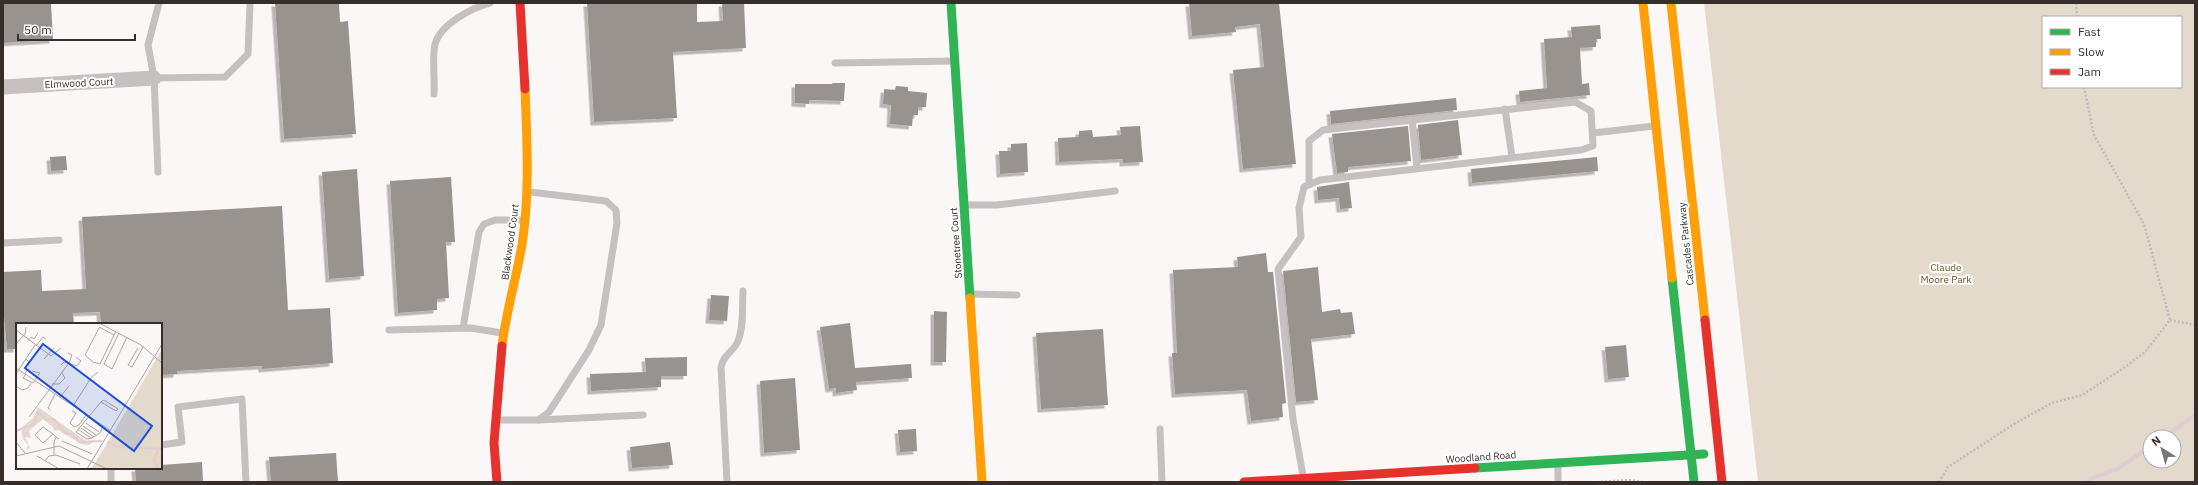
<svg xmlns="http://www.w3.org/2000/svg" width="2198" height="485" viewBox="0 0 2198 485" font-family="'IBM Plex Sans',sans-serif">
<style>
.green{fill:#e3dacb;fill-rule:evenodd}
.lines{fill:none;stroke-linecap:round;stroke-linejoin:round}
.stream{stroke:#e3cbd2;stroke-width:4.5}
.building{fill:#99938f;filter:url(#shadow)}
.path{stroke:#c0bcbc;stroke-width:2.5;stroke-dasharray:2 2;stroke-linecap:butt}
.lane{stroke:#c6c1c0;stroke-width:7}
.street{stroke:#c6c1c0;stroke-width:15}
.fast{stroke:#30b455;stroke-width:9}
.slow{stroke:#ff9f0a;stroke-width:9}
.jam{stroke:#e5322d;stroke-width:9}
.labels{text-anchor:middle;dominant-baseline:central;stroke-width:4;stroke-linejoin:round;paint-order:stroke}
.street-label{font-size:10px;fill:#352e2b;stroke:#fff}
.park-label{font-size:10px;fill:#685424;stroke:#fff}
.inset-river{fill:none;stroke:#e3cbd2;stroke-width:2}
.inset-road{fill:none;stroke:#aca7a5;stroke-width:1}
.view{fill:#1d4ed8;fill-opacity:0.15;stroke:#1d4ed8;stroke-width:2}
.inset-edge{fill:none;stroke:#352e2b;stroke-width:2}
</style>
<defs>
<filter id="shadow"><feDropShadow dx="-3.5" dy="3.5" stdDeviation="0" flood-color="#0004"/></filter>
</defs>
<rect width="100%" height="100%" fill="#fbf7f6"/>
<path class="green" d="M1704,3H2195V482H1758ZM2043,17H2181V87H2043ZM2150,437H2174V461H2150Z"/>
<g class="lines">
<g class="stream">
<polyline points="2164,437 2195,415"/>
<polyline points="2088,482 2090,479 2119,468 2150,447"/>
</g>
</g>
<g class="building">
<polygon points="3,3 51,3 53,40 3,43"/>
<polygon points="275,3 339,3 340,22 348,21 356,134 284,139"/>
<polygon points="587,3 697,4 697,22 723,21 722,3 744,3 746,48 673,52 677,118 594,122"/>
<polygon points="1189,3 1279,3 1296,164 1243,169 1233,70 1264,67 1260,24 1235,27 1236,32 1192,36"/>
<polygon points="1600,25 1601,39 1596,39 1596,47 1580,48 1582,84 1589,83 1590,95 1520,102 1519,91 1547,88 1544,39 1572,37 1571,27"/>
<polygon points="833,83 845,83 844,101 809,100 809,104 795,103 795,84 832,84"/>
<polygon points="896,86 908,87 908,91 927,93 926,107 918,107 918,115 913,115 912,126 890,124 891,105 883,104 884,89 895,90"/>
<polygon points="1456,98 1457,110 1331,124 1330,111"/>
<polygon points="1458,120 1462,155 1421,160 1418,125"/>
<polygon points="1140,126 1143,162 1123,163 1123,159 1059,162 1058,138 1079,137 1079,131 1092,130 1093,137 1121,135 1120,127"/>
<polygon points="1408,126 1411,161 1348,167 1348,172 1337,173 1332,134"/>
<polygon points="1027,143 1028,172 1000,174 999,151 1011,151 1011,144"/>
<polygon points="66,156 67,170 51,171 50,157"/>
<polygon points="1597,157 1598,171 1472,183 1471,169"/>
<polygon points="357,169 364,276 329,279 322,172"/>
<polygon points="451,177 455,242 446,242 449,298 437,299 437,310 398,313 390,181"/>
<polygon points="1349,182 1352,208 1340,209 1339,198 1318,200 1317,187"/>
<polygon points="282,206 288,310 330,308 333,363 262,369 262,366 177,371 177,374 161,375 161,324 101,324 100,312 73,313 74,324 17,324 17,349 7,349 3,305 3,272 41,270 42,291 86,289 82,217"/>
<polygon points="1266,253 1268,272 1273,272 1286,403 1282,404 1283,417 1251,421 1247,390 1175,394 1172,353 1177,353 1173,270 1238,267 1237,257"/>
<polygon points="1318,267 1322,312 1340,309 1341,313 1352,312 1355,334 1311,339 1318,400 1296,402 1283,271"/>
<polygon points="711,295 729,296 727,321 709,320"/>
<polygon points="934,311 947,312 946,362 934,362"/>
<polygon points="850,323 855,368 911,364 912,378 856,382 857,390 836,393 836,388 829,389 820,327"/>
<polygon points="1103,329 1108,405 1041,409 1036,333"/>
<polygon points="1626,345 1629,377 1608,379 1605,347"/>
<polygon points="687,357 687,376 661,376 661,387 591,391 590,374 646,372 645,358"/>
<polygon points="795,378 800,450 764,453 760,381"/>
<polygon points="916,429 917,451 900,452 898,430"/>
<polygon points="670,442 673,465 632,468 630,447"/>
<polygon points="336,453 338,482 271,482 269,457"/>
<polygon points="202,462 203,482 136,482 135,468 161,468 161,465"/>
</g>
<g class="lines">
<g class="path">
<polyline points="2076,3 2077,17"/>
<polyline points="2084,87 2094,135 2144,224 2170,320"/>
<polyline points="2170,320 2195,325"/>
<polyline points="1597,482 1629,480 1643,482"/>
<polyline points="1939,482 1948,467 2014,424 2052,403 2082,395 2121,370 2145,352 2170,320"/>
</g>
<g class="lane">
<polyline points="835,63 953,61"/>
<polyline points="154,78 225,77 248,54 250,3"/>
<path d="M434,94C435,80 432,57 435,44C441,24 471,8 490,3"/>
<polyline points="1505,109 1512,157"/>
<polyline points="1412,120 1417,168"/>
<polyline points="1593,133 1654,126"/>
<polyline points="158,172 154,78 148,45 159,3"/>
<polyline points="965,205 997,205 1115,191"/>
<polyline points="3,243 59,240"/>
<polyline points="971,294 1017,295"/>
<polyline points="463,328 479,232 484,224 495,220 522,220"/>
<polyline points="389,330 471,328 502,333"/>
<polyline points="498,420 538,420 549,412 589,350 601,325 617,223 616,210 606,201 530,192"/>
<polyline points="539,420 643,415"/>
<polyline points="1160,429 1162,482"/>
<polyline points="161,445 182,442 178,407 242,399 246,482"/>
<polyline points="1558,465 1558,482"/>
<polyline points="1303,476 1293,419 1278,269 1301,237 1299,208 1304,187 1320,180 1581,150 1593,146 1591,111 1575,102 1323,130 1309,141 1309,184"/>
<polyline points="111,482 111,468"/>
<path d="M727,482L721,367C724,353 733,353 738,341C744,326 742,307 743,291"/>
</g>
<polyline class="street" points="3,87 154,78"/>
<g class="fast">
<polyline points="951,3 970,298"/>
<polyline points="1672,278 1694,482"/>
<polyline points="1475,468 1704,454"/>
</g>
<g class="slow">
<polyline points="1643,3 1672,278"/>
<polyline points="1671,3 1705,320"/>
<polyline points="970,298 982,482"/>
<path d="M502,346C506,312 516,279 522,245C530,193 527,141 525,89"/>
</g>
<g class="jam">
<polyline points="520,3 525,89"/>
<polyline points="1705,320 1722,482"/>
<polyline points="497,482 494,443 502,346"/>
<polyline points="1244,482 1475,468"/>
</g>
</g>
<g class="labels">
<g class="street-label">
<text transform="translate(79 83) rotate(-3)">Elmwood Court</text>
<text transform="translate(510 242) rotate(-82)">Blackwood Court</text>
<text transform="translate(956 243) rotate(-94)">Stonetree Court</text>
<text transform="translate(1686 244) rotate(-96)">Cascades Parkway</text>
<text transform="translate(1481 457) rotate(-4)">Woodland Road</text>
</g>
<g class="park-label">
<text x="1946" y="267">Claude<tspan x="1946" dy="12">Moore Park</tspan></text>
</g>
</g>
<g transform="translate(16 323)">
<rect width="146" height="146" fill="#fbf7f6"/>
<path d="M146,26V146H75L89,124ZM22,84L70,118L80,117L73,122L65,121L42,107L38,108L37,104L27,96L13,108L15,115L9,114L14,125L10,127L12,122L7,116L5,105L17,95Z" fill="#e3dacb"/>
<path class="inset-river" d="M0,108L18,101L22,89L30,97L38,96L49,110L57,111L63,119L86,118M91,119L103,124L146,126M142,126L138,138L142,146"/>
<path class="inset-road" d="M83,0L125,22L146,40M83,4L98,12L100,8M83,5L69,32L77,39L84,41L98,12M0,7L35,33L45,25M103,10L88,41L96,46L111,14M12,18L15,14L18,16L22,10M0,21L9,11L10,4M20,23L27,14L30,16M122,25L112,42L116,44L127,24M28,36L38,25M45,42L48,39L61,43L65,38L60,34M0,45L95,108M0,51L19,22M9,51L11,47L9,45L13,39L10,36M10,51L7,55L17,60L24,50L16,48M36,61H43L49,55L46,50M0,63L6,67L12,65L15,60M44,74L53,63M85,79L88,77L102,86L100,88L85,79L60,109L71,116L76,115L84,110L87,103M57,83L75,55L82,49M34,87L32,85L39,71M56,88L60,90L54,100L58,104L63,102L70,92M13,94L53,40L56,32L52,30M70,100L83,109M67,103L80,112M65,105L78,114M63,107L75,115M37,111L27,120L19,112L27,104L37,111L40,114L43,116M46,118L76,131M0,119L9,130M38,132V119L40,114M0,133L43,123L91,146M21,133L43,146M29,138L33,133L40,132L64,141M71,146L146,21"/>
<path class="view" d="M27,21L136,103L118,128L9,45Z"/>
<rect width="146" height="146" class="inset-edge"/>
</g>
<rect width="2198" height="485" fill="none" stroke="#352e2b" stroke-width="8"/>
<rect x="2042" y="16" width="140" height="72" fill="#ffffff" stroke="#aeabaa"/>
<rect x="2050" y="29" width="20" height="6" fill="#30b455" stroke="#aeabaa"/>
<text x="2078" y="36" font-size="12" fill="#352e2b">Fast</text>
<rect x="2050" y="49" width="20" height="6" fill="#ff9f0a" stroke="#aeabaa"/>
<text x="2078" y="56" font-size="12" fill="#352e2b">Slow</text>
<rect x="2050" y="69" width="20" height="6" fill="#e5322d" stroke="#aeabaa"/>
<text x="2078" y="76" font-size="12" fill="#352e2b">Jam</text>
<g transform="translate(2162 449) rotate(323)"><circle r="19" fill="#ffffff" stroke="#aeabaa"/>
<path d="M0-3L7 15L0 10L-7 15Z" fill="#7a7472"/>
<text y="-6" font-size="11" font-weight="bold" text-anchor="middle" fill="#352e2b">N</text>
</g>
<path d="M18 34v6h117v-6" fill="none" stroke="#352e2b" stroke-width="2"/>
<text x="24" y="34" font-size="12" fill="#352e2b" stroke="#ffffff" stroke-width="3" paint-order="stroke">50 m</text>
</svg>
